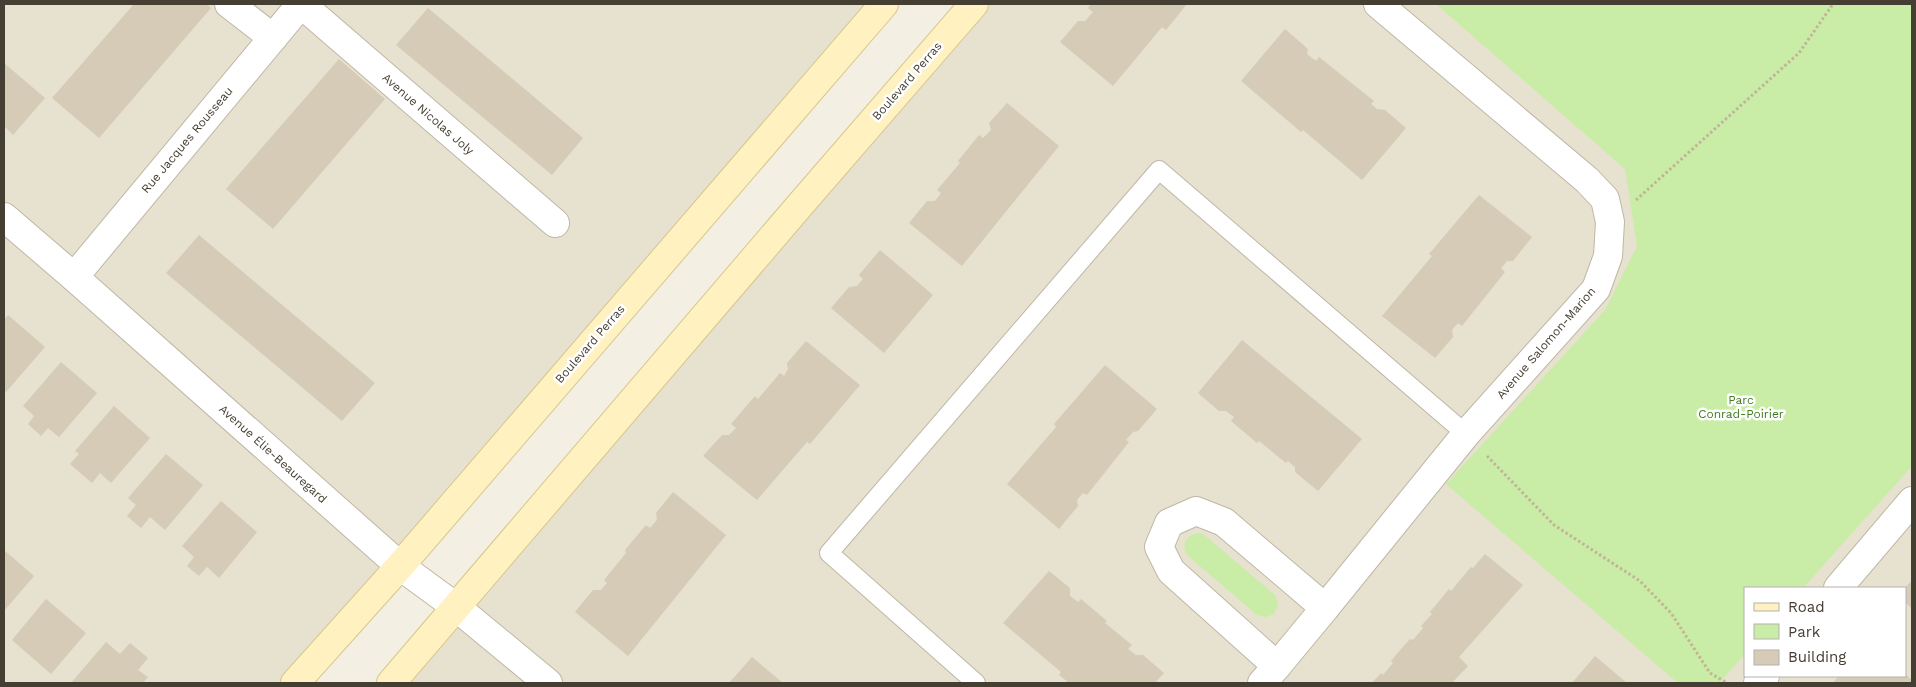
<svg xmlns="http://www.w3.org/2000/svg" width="1916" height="687" viewBox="0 0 1916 687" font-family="'Work Sans',sans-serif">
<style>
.residential{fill:#e7e1d0;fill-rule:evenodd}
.green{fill:#c9eca7}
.building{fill:#d5cbb7}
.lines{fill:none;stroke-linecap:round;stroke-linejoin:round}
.service-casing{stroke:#bfb7a4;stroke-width:20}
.minor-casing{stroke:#bfb7a4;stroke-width:30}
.secondary-casing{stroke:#d7c78d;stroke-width:30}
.path{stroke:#c2b494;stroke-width:3;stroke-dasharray:2.5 2.5;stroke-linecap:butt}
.service{stroke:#fff;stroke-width:18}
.minor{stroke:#fff;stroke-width:28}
.secondary{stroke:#fff2c0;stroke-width:28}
.labels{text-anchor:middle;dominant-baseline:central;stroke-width:5;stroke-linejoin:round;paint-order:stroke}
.street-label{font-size:12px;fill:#453e32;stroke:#fff}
.park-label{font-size:12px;fill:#3f7b21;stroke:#fff}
</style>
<rect width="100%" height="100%" fill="#f3efe2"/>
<g class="residential">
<polygon points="4,4 884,4 295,683 4,683"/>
<path d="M977,4H1912V683H393ZM1745,588H1905V676H1745Z"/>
</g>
<g class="green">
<polygon points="1436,4 1912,4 1912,466 1803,588 1745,588 1745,654 1719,683 1678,683 1446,484 1605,310 1637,246 1625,169"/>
<path d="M1198,533L1203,534L1275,595L1278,605L1274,614L1265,617L1257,615L1187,555C1181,544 1186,535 1198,533Z"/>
</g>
<g class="building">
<polygon points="134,4 207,4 211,8 99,138 52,98"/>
<polygon points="1091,4 1187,4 1166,30 1162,27 1113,86 1060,42 1078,21 1085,21 1093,12 1088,8"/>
<polygon points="428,8 583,138 552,175 396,45"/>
<polygon points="1285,29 1308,49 1307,54 1316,61 1319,57 1374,101 1371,104 1377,109 1385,110 1406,128 1362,180 1303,130 1301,132 1241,81"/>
<polygon points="339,59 385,99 273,229 226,189"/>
<polygon points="4,63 45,98 13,135 4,126"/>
<polygon points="1007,103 1059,146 962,266 909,223 927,201 935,201 941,193 937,190 960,163 958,161 979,135 983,138 991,130 989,123"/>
<polygon points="1479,195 1532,237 1513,261 1507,261 1501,268 1505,272 1462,326 1458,323 1452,330 1453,337 1435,358 1382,316 1432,256 1429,254"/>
<polygon points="199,235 375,383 342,421 166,273"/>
<polygon points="880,250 933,295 884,353 831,308 849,287 857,286 863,279 859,275"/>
<polygon points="8,315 45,347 6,392 4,390 4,320"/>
<polygon points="1242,340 1362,439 1318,491 1295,472 1295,467 1288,461 1286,463 1259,441 1257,443 1231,421 1234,417 1226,411 1219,411 1198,393"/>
<polygon points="806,341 860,385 810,444 807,442 757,500 703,456 722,435 729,435 736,428 731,424 755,396 758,399 780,373 784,376 788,369 787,363"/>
<polygon points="61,362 97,393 59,437 48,428 41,436 28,424 34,416 23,406"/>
<polygon points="1105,365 1157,409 1138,431 1133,432 1126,440 1129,442 1087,495 1083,493 1077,500 1078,506 1059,529 1007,484 1056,427 1054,424"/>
<polygon points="114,406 150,438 111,483 100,473 92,483 70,464 79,454 75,451"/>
<polygon points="166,454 203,485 165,530 150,517 141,528 127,516 136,505 128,498"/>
<polygon points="673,492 726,535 628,656 575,612 593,590 601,590 607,583 604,580 626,553 625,550 646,525 650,528 657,520 656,513"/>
<polygon points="221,501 257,532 219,578 207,567 199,576 187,566 194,557 182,546"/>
<polygon points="4,550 34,576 4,611"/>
<polygon points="1485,554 1523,585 1459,657 1468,666 1452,683 1372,683 1381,673 1383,675 1393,663 1391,661 1401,649 1410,639 1413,640 1423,628 1421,626 1432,614 1430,612 1449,589 1451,591 1471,567 1473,568"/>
<polygon points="1049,571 1070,588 1070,596 1078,602 1081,599 1107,621 1105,623 1132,645 1128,649 1136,655 1143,655 1164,673 1155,683 1069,683 1059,675 1061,672 1003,623"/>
<polygon points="1910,582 1912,585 1912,609 1905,602 1905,588"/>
<polygon points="46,599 86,633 51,674 12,640"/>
<polygon points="106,642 120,654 130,643 148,658 138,670 148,677 143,683 71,683"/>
<polygon points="1595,656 1627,683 1572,683"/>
<polygon points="752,657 783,683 729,683"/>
<polygon points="1905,674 1912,680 1912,683 1837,683 1834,681 1839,676 1905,676"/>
</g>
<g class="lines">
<g class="service-casing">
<polyline id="service" points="976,683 829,553 1159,170 1466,434"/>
</g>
<g class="minor-casing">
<g id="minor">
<polyline points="229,4 273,38"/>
<polyline points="301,4 555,223"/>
<polyline points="4,217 74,277 400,566 456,607 548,683"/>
<polyline points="74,277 301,4"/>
<polyline points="1838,588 1912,501"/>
<polyline points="1277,666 1325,608"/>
<polyline points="1262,683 1277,666 1171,571 1159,547 1169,523 1196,511 1224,522 1325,608 1466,434 1596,289 1608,256 1610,222 1605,199 1587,180 1378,4"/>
<polyline points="1758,683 1765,676"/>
</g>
</g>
<g class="secondary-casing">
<g id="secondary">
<polyline points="295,683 400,566 884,4"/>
<polyline points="391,683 800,205 974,4"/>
</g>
</g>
<g class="path">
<polyline points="1636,200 1799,53 1833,4"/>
<polyline points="1487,456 1554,525 1640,581 1671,613 1710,673 1727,683"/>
</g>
<use href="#service" class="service"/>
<use href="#minor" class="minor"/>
<use href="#secondary" class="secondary"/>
</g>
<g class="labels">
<g class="street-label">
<text transform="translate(907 81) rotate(-49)">Boulevard Perras</text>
<text transform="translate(428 114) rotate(41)">Avenue Nicolas Joly</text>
<text transform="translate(187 140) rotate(-50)">Rue Jacques Rousseau</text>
<text transform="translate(1546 343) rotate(-49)">Avenue Salomon-Marion</text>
<text transform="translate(590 344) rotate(-49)">Boulevard Perras</text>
<text transform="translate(273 454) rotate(42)">Avenue Élie-Beauregard</text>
</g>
<g class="park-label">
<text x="1741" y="400">Parc<tspan x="1741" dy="14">Conrad-Poirier</tspan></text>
</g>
</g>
<rect width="1916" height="687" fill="none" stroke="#453e32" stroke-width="10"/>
<rect x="1744" y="587" width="162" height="90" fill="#ffffff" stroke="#b5b2ad"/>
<rect x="1754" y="603" width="25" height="8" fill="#fff2c0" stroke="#b5b2ad"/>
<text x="1788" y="612" font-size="15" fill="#453e32">Road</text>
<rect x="1754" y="624" width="25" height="15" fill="#c9eca7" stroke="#b5b2ad"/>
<text x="1788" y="637" font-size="15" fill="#453e32">Park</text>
<rect x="1754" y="650" width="25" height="15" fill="#d5cbb7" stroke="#b5b2ad"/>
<text x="1788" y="662" font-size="15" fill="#453e32">Building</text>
</svg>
